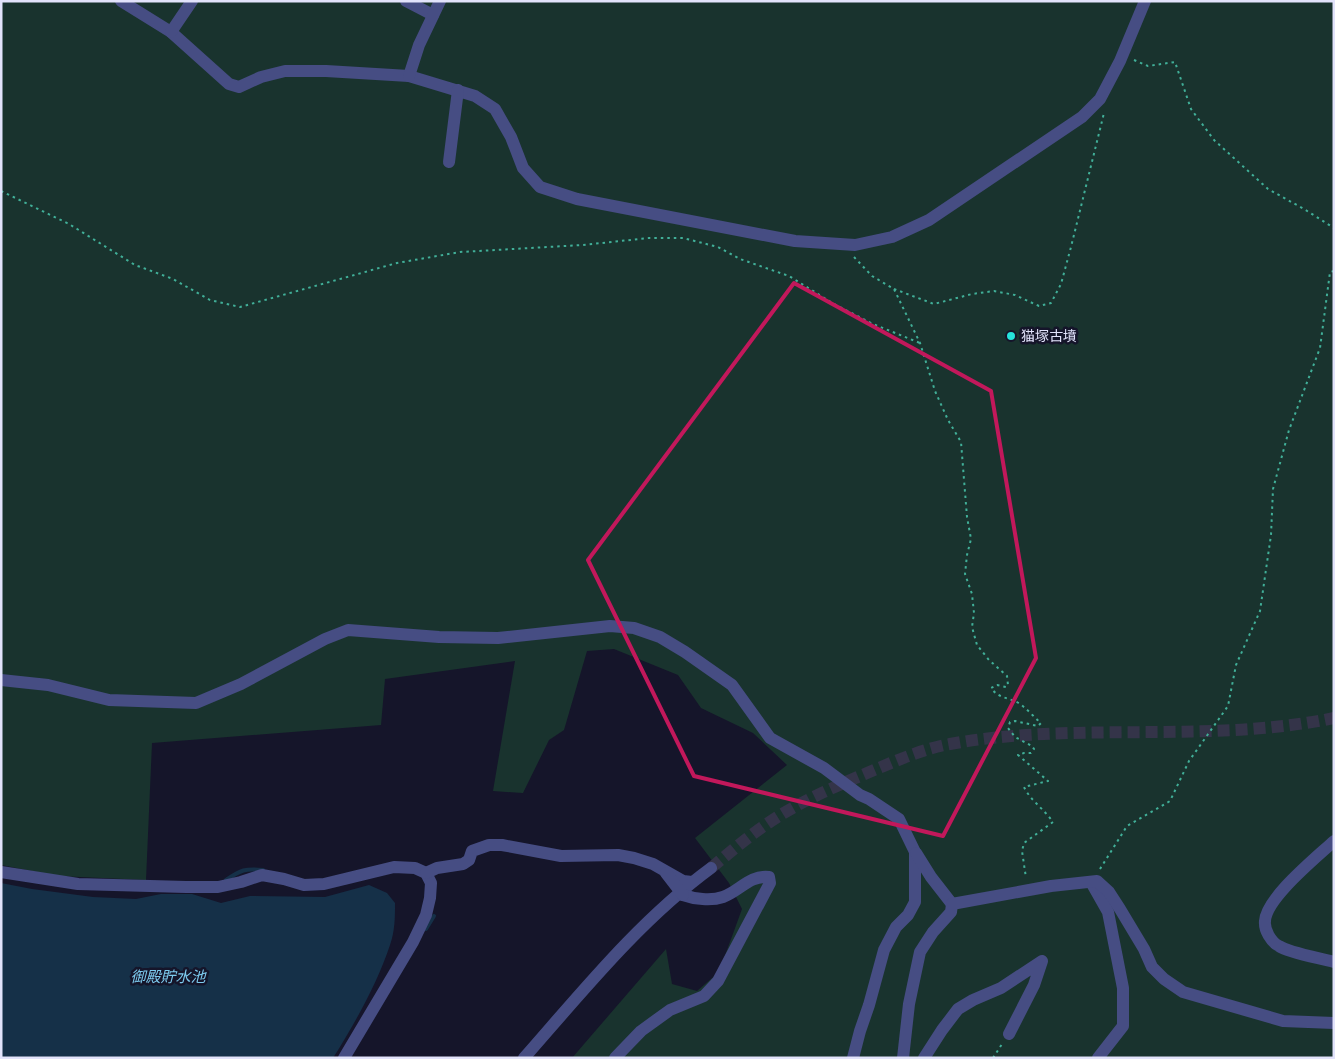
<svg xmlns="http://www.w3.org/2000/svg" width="1335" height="1059" viewBox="0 0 1335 1059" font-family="'PT Sans Narrow','Noto Sans JP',sans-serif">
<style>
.green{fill:#19332e}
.water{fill:#153048}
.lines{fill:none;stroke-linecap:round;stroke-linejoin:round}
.stream{stroke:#153048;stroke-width:4}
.minor-tunnel{stroke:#343449;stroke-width:12;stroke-dasharray:12 6;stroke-linecap:butt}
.path{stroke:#41af98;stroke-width:2;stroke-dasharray:2.5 4;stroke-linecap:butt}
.minor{stroke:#464d83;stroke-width:12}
.minor-bridge{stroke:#464d83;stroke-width:12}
.marked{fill:none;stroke:#c2185b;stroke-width:4;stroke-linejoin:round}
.poi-dot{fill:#26e3da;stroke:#15152a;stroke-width:2}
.labels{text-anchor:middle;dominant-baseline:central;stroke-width:5;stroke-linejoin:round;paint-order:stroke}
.poi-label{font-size:14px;fill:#e2e3fb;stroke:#15152a;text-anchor:start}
.water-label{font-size:15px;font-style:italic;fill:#7dcaee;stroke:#15152a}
</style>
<rect width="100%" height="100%" fill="#15152a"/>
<polygon class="green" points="1,1 1334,1 1334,1058 572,1058 666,949 672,984 697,991 719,972 742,909 729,883 695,838 787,765 753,733 701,708 678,675 614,649 587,651 564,730 549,740 523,793 493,791 515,661 385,679 381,725 152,743 146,880 58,876 1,865"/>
<path class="water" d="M1,883L32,889L93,897L136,899L161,894H192L221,903L250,896L325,897L369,885L387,893L395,903C395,917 395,931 390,945C378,982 354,1025 333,1058H1Z"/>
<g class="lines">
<g class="stream">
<path d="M226,880C241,870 245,868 263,870"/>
<polyline points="426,929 434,916"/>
</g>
<path class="minor-tunnel" d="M711,868C728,854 745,839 764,826C799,801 839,785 879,768C900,759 927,748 950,744C1077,721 1207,744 1334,718"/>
<g class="path">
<polyline points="1134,60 1148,66 1175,62 1191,109 1214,140 1268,189 1304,209 1334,228"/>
<polyline points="1,191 69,224 135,265 173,279 210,300 240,307 397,263 460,252 583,245 649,238 683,238 718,247 740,259 789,276 834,304 873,324 920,343"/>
<path d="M854,257L872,276L894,289L920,343L935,391L948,420L961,442L967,517L971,539L967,555L965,574L972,594L974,613L972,627L977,645L989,660L1007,676L1008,685L1006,687L997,685L991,688C1000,700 1010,697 1020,704C1027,709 1034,717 1041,723L1038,726L1015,721L1010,722L1008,728L1015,737L1032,746L1034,749L1031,753H1024L1018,755L1048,781L1024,787C1030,800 1044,809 1053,822L1024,843L1022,851L1026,878"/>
<polyline points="894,289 934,304 972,294 994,291 1015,295 1039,306 1051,303 1061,284 1071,247 1104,113"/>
<polyline points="1100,869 1127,826 1170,801 1189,761 1228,706 1236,665 1260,611 1271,535 1273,489 1289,430 1320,348 1330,272 1334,271"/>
<polyline points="993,1058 1002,1044"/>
</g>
<g class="minor">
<polyline points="121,1 171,32 229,84 239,87 261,77 285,71 326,71 409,76 475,96 495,109 511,137 523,168 540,187 577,199 795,241 855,245 892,237 929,220 1082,117 1100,99 1120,61 1145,1"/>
<polyline points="406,1 433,15"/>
<polyline points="171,32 192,1"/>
<polyline points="409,76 419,45 440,1"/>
<polyline points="449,162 458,90"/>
<polyline points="1,680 48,685 109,700 196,703 241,684 325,639 348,630 439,637 498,638 610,626 634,628 660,637 685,652 732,685 770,738 824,768 860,795 869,799 899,819 915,852 915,902 908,915 896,927 884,950 869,1005 860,1031 853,1058"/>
<path d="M1334,841C1317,857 1266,898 1265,921C1264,930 1271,942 1279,946C1289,953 1320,958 1334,962"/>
<polyline points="916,853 931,877 952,904"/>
<polyline points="1,872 78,884 186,887 218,887 241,882 262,875 284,879 304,885 324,884 394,867 415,868 426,873 431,883 430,898 426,915 413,942 344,1058"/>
<polyline points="426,873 437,868 463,864 469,860 472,851 489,845 502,845 561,856 618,855 634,858 653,864 683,881 692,882"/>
<polyline points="1091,882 1108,912 1123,988 1123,1026 1098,1058"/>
<path d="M524,1058C583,991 639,921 711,868"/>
<path d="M615,1058L641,1031L670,1010L704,996L718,981L770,883L769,877C749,875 740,891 723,897C711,901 694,899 683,895"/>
<polyline points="903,1058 909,1004 920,952 933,932 951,912 952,904 1051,886 1097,881 1109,892 1120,909 1144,949 1152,967 1164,979 1183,992 1283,1021 1334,1023"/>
<polyline points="924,1058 942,1030 958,1009 973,1000 1001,988 1042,961 1034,985 1009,1034"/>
</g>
<polyline class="minor-bridge" points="666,873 683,895"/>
</g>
<path class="marked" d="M794,283L991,391L1036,658L943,836L694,776L588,560Z"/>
<circle class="poi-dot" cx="1011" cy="336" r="5"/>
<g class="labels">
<g class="poi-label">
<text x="1021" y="336">猫塚古墳</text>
</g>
<g class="water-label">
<text x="168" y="976">御殿貯水池</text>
</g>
</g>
<rect width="1335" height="1059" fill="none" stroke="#e2e3fb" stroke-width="5"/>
</svg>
